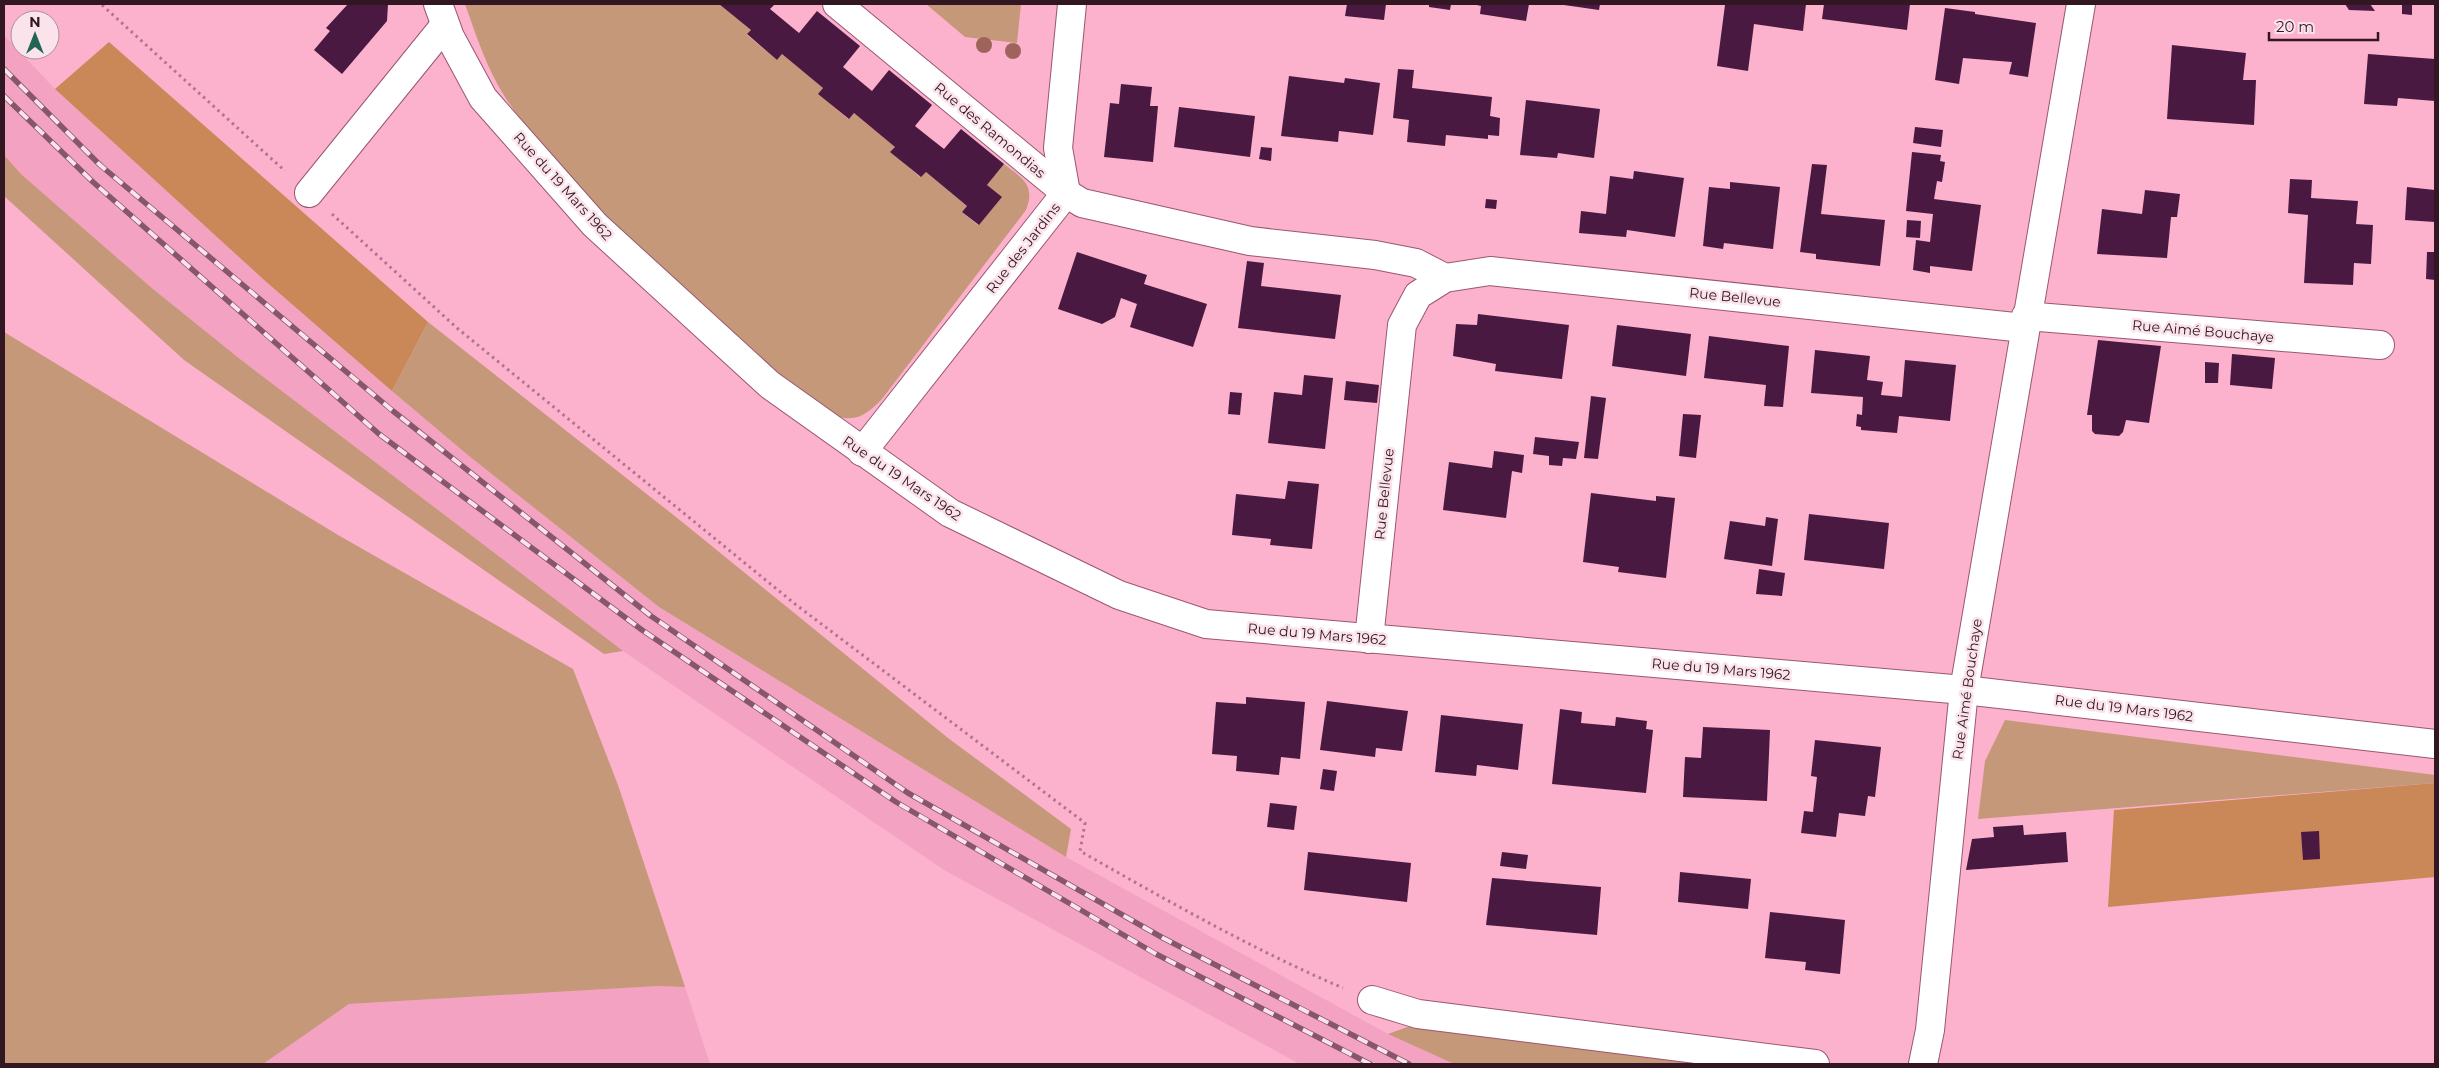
<svg xmlns="http://www.w3.org/2000/svg" width="2439" height="1068" viewBox="0 0 2439 1068" font-family="Montserrat,sans-serif">
<style>
.built{fill:#f4a2c1}
.green{fill:#c6987a}
.forest{fill:#ca8757}
.building{fill:#4a1941}
.lines{fill:none;stroke-linecap:round;stroke-linejoin:round}
.minor-casing{stroke:#995771;stroke-width:30}
.path{stroke:#ae768b;stroke-width:3;stroke-dasharray:2.5 4;stroke-linecap:butt}
.minor{stroke:#fff;stroke-width:28}
.rail-casing{stroke:#86576a;stroke-width:5.5}
.rail{stroke:#fbe3eb;stroke-width:4;stroke-dasharray:11;stroke-linecap:butt}
.tree{fill:#9e645c}
.labels{text-anchor:middle;dominant-baseline:central;stroke-width:5;stroke-linejoin:round;paint-order:stroke}
.street-label{font-size:14px;fill:#321722;stroke:#fbe3eb}
</style>
<rect width="100%" height="100%" fill="#fcb1cd"/>
<g class="built">
<polygon points="4,35 55,89 263,279 469,456 659,607 1066,857 1388,1034 1454,1064 1300,1064 944,870 623,651 240,359 153,289 22,175 4,155"/>
<polygon points="658,986 685,987 710,1064 263,1064 349,1004"/>
</g>
<g class="green">
<path d="M465,4H719L751,30L747,35L777,60L782,54L823,88L819,94L848,119L854,113L895,147L891,152L920,177L926,172L967,206L962,212L978,225L1001,198L987,185L1004,164C1022,178 1036,185 1026,210L882,399C870,411 859,422 840,417C805,408 776,374 749,351C684,293 620,233 563,168C543,145 522,123 505,97C487,69 476,35 465,4Z"/>
<polygon points="926,4 1021,4 1017,43 965,37"/>
<polygon points="4,155 22,175 153,289 240,359 623,651 604,654 184,360 4,196"/>
<polygon points="428,322 681,521 948,738 1071,829 1066,857 659,607 469,456 392,391"/>
<polygon points="4,332 338,535 573,669 618,785 685,987 658,986 349,1004 263,1064 4,1064"/>
<polygon points="2005,720 2435,775 2435,783 1978,819 1985,761"/>
<polygon points="1410,1026 1719,1064 1454,1064 1388,1034"/>
</g>
<g class="forest">
<polygon points="109,42 428,322 392,391 263,279 55,89"/>
<polygon points="2435,783 2435,877 2108,907 2114,810"/>
</g>
<g class="building">
<polygon points="348,4 388,4 387,21 342,74 314,50 330,31 326,28"/>
<polygon points="719,4 775,4 770,9 799,33 817,11 860,46 843,67 872,91 889,70 932,105 915,126 930,138 944,149 961,129 1004,164 987,185 1002,197 979,225 962,212 967,206 926,172 921,177 890,152 895,147 854,113 849,119 818,94 823,88 782,54 777,60 747,34 751,30"/>
<polygon points="1347,4 1386,4 1384,20 1345,16"/>
<polygon points="1429,4 1451,4 1450,10 1429,7"/>
<polygon points="1473,4 1529,4 1526,21 1480,14 1481,6"/>
<polygon points="1557,4 1600,4 1599,10"/>
<polygon points="1722,4 1806,4 1803,31 1754,24 1748,71 1717,66 1725,5"/>
<polygon points="1824,4 1910,4 1907,30 1822,19"/>
<polygon points="2345,4 2370,4 2375,11 2349,10"/>
<polygon points="2402,4 2412,4 2412,15 2402,14"/>
<polygon points="1945,8 1975,12 1975,14 2036,23 2028,77 2009,74 2012,62 1963,58 1959,84 1935,80"/>
<polygon points="2172,45 2246,53 2243,80 2256,80 2254,125 2167,119"/>
<polygon points="2368,54 2435,59 2435,101 2398,98 2397,106 2364,104"/>
<polygon points="1398,69 1414,70 1412,88 1492,97 1490,116 1500,118 1499,136 1488,135 1488,139 1446,135 1445,146 1407,142 1409,120 1393,118"/>
<polygon points="1289,76 1344,83 1345,78 1380,83 1373,135 1339,131 1338,142 1281,136"/>
<polygon points="1121,84 1152,87 1150,106 1158,106 1153,162 1104,157 1110,103 1119,104"/>
<polygon points="1526,100 1600,109 1594,158 1558,153 1557,158 1520,155"/>
<polygon points="1179,107 1255,116 1250,157 1174,147"/>
<polygon points="1915,127 1943,130 1941,147 1913,143"/>
<polygon points="1261,147 1272,148 1271,161 1259,159"/>
<polygon points="1912,152 1941,155 1940,161 1945,162 1942,182 1937,181 1934,199 1981,205 1972,271 1930,266 1930,273 1913,270 1916,240 1930,242 1933,214 1906,211"/>
<polygon points="1812,164 1827,165 1821,214 1885,220 1880,266 1816,259 1816,254 1800,252"/>
<polygon points="1634,171 1684,178 1675,237 1627,230 1626,237 1579,233 1581,211 1606,214 1610,176 1633,179"/>
<polygon points="2290,179 2312,180 2311,198 2358,201 2356,224 2373,225 2371,264 2354,263 2353,285 2304,283 2308,215 2288,213"/>
<polygon points="1730,182 1780,187 1773,249 1724,243 1723,249 1703,246 1709,187 1730,189"/>
<polygon points="2407,187 2435,190 2435,222 2405,220"/>
<polygon points="2145,190 2180,194 2177,217 2171,217 2167,258 2097,254 2102,209 2142,214"/>
<polygon points="1486,199 1497,200 1496,209 1485,208"/>
<polygon points="1907,220 1921,221 1920,238 1906,237"/>
<polygon points="1077,252 1147,275 1144,284 1207,304 1193,347 1130,327 1137,304 1121,298 1115,317 1102,324 1058,309"/>
<polygon points="2427,252 2435,252 2435,280 2426,279"/>
<polygon points="1247,261 1264,263 1261,286 1341,295 1335,339 1238,328"/>
<polygon points="1478,314 1569,325 1562,379 1495,371 1496,364 1453,356 1456,324 1477,325"/>
<polygon points="1617,325 1691,334 1686,376 1612,366"/>
<polygon points="1709,336 1789,346 1783,407 1764,406 1766,385 1704,378"/>
<polygon points="2098,340 2161,346 2149,423 2126,420 2123,432 2119,436 2095,434 2092,431 2092,415 2087,415"/>
<polygon points="1815,350 1870,356 1867,380 1883,382 1881,395 1902,397 1905,360 1956,365 1950,421 1899,416 1897,433 1861,430 1861,427 1856,426 1857,414 1862,415 1863,397 1811,393"/>
<polygon points="2232,354 2275,358 2272,389 2230,385"/>
<polygon points="2205,362 2219,363 2218,383 2205,383"/>
<polygon points="1304,375 1333,378 1325,449 1268,443 1274,392 1302,395"/>
<polygon points="1346,381 1379,385 1377,403 1344,400"/>
<polygon points="1230,392 1242,393 1240,415 1228,414"/>
<polygon points="1591,396 1606,398 1598,459 1584,458"/>
<polygon points="1683,414 1701,415 1696,458 1679,456"/>
<polygon points="1535,437 1579,442 1576,459 1563,458 1562,466 1549,465 1549,456 1533,454"/>
<polygon points="1494,451 1524,455 1522,473 1512,471 1506,518 1443,510 1449,462 1492,468"/>
<polygon points="1288,481 1319,484 1312,549 1270,545 1271,539 1232,535 1236,494 1285,499"/>
<polygon points="1591,493 1656,501 1656,496 1675,498 1666,578 1618,572 1619,567 1583,562"/>
<polygon points="1809,514 1889,523 1884,569 1804,560"/>
<polygon points="1766,517 1778,519 1772,566 1724,559 1730,521 1765,526"/>
<polygon points="1759,569 1785,573 1782,596 1756,594"/>
<polygon points="1246,697 1305,702 1300,759 1281,757 1279,775 1236,771 1237,756 1212,754 1216,702 1246,704"/>
<polygon points="1327,701 1408,711 1402,751 1376,748 1375,757 1320,750"/>
<polygon points="1560,709 1582,712 1581,723 1615,726 1616,717 1647,721 1646,729 1653,730 1646,793 1552,784"/>
<polygon points="1441,715 1523,724 1518,770 1477,765 1476,776 1435,772"/>
<polygon points="1703,727 1770,730 1767,801 1683,797 1685,757 1701,758"/>
<polygon points="1815,740 1881,747 1875,797 1868,796 1865,816 1839,813 1836,837 1801,833 1804,811 1813,812 1817,777 1811,776"/>
<polygon points="1323,769 1337,771 1334,791 1320,789"/>
<polygon points="1270,803 1297,806 1294,830 1267,827"/>
<polygon points="2023,825 2024,835 2066,832 2068,862 1966,870 1972,839 1994,837 1993,827"/>
<polygon points="2319,831 2320,859 2303,860 2301,832"/>
<polygon points="1308,852 1411,863 1407,902 1304,890"/>
<polygon points="1502,852 1528,855 1526,869 1500,866"/>
<polygon points="1680,872 1751,879 1748,909 1678,902"/>
<polygon points="1492,878 1601,887 1597,935 1486,925"/>
<polygon points="1770,912 1845,920 1840,974 1805,970 1806,962 1765,958"/>
</g>
<g class="lines">
<g class="minor-casing">
<g id="minor">
<polyline points="438,4 450,37 483,98 595,225 770,385 950,513 1119,595 1206,624 1964,690 2435,744"/>
<polyline points="837,4 1066,193 1082,203 1250,241 1375,255 1416,263 1445,278"/>
<polyline points="309,193 445,25"/>
<polyline points="2026,316 2380,345"/>
<polyline points="862,452 1066,193 1058,148 1072,4"/>
<polyline points="1369,639 1402,325 1418,295 1445,278 1490,271 2024,328"/>
<polyline points="1372,1000 1418,1014 1815,1064"/>
<polyline points="1923,1064 1930,1030 1964,690 2081,4"/>
</g>
</g>
<g class="path">
<polyline points="102,5 285,171"/>
<path d="M332,214L457,328L795,604L1085,823L1080,851C1166,900 1252,949 1343,988"/>
</g>
<use href="#minor" class="minor"/>
<g class="rail-casing">
<g id="rail">
<polyline points="4,69 100,165 393,411 651,616 908,793 1163,938 1409,1064"/>
<polyline points="4,96 93,182 379,434 642,630 896,802 1156,954 1370,1064"/>
</g>
</g>
<use href="#rail" class="rail"/>
</g>
<g class="tree">
<circle cx="984" cy="45" r="8"/>
<circle cx="1013" cy="51" r="8"/>
</g>
<g class="labels">
<g class="street-label">
<text transform="translate(990 130) rotate(40)">Rue des Ramondias</text>
<text transform="translate(563 186) rotate(48)">Rue du 19 Mars 1962</text>
<text transform="translate(1023 248) rotate(-52)">Rue des Jardins</text>
<text transform="translate(1735 297) rotate(6)">Rue Bellevue</text>
<text transform="translate(2203 331) rotate(5)">Rue Aimé Bouchaye</text>
<text transform="translate(902 478) rotate(34)">Rue du 19 Mars 1962</text>
<text transform="translate(1384 494) rotate(-84)">Rue Bellevue</text>
<text transform="translate(1317 634) rotate(5)">Rue du 19 Mars 1962</text>
<text transform="translate(1721 669) rotate(5)">Rue du 19 Mars 1962</text>
<text transform="translate(1967 689) rotate(-82)">Rue Aimé Bouchaye</text>
<text transform="translate(2124 708) rotate(7)">Rue du 19 Mars 1962</text>
</g>
</g>
<rect width="2439" height="1068" fill="none" stroke="#321722" stroke-width="10"/>
<g transform="translate(35 35)"><circle r="24" fill="#fbe3eb" stroke="#ab919b"/>
<path d="M0-4L9 19L0 12L-9 19Z" fill="#226556"/>
<text y="-8" font-size="14" font-weight="bold" text-anchor="middle" fill="#321722">N</text>
</g>
<path d="M2269 32v8h109v-8" fill="none" stroke="#321722" stroke-width="2.5"/>
<text x="2276" y="32" font-size="15" fill="#321722" stroke="#fbe3eb" stroke-width="4" paint-order="stroke">20 m</text>
</svg>
